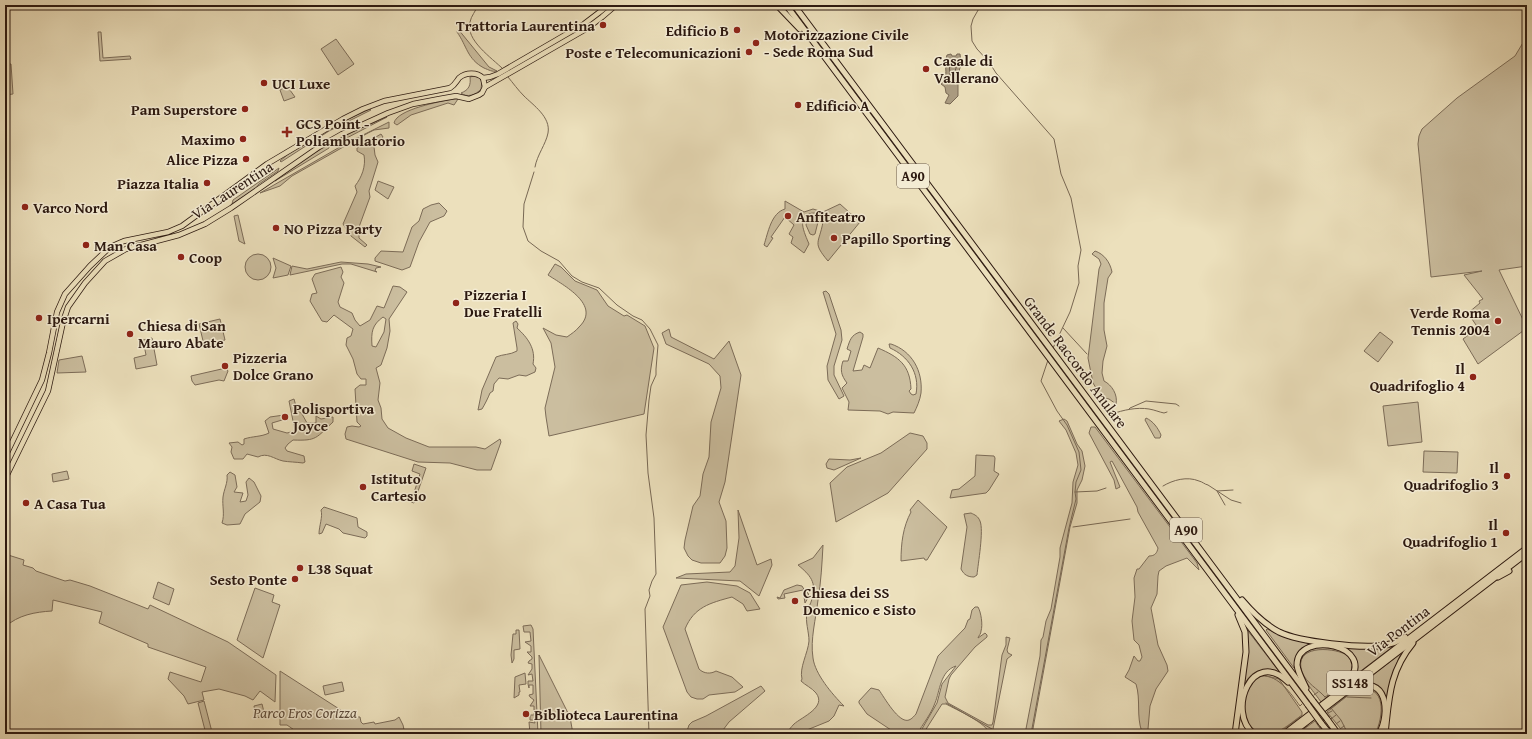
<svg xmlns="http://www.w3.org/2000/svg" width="1532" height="739" viewBox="0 0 1532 739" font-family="'Gentium Book Plus',serif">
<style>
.green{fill:#cbbe9f;stroke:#7c6c58;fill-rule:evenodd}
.water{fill:#ab9c82;stroke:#786854}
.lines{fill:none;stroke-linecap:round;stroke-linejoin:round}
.shore{stroke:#6c5a49;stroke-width:1}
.stream{stroke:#786854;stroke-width:1}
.major-casing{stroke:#2c1910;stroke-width:6}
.highway-casing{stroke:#2c1910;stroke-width:7}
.major{stroke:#ece0bc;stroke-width:4.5}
.highway{stroke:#ece0bc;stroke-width:5}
.highway-bridge-casing{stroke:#2c1910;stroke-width:7;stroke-linecap:butt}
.highway-bridge{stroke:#ece0bc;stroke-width:5}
.poi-dot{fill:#8f2418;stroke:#f3ebd3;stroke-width:1.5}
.labels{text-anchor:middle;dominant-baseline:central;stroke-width:3;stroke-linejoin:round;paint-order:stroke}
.shield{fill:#f3ebd3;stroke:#68584a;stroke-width:1}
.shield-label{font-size:14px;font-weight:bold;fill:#2c1910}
.poi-label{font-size:15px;font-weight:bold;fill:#2c1910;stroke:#f3ebd3;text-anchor:start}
.street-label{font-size:15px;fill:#2c1910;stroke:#f3ebd3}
.park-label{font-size:15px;font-style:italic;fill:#5c4b3b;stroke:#f3ebd3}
</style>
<rect width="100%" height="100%" fill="#ece0bc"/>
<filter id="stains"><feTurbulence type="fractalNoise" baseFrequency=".005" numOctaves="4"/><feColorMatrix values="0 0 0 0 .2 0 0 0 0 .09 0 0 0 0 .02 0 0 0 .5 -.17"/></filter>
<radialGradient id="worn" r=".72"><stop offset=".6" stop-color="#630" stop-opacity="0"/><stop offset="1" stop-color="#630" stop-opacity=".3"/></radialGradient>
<g class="green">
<path d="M458,29L489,67L497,71C492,72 489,70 484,68C467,59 467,46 457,32Z"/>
<polygon points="98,32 101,32 103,58 130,56 131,59 100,61"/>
<polygon points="1527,36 1527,266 1499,270 1527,328 1478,364 1463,339 1478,328 1468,313 1480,303 1479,301 1483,299 1464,275 1482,271 1431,277 1418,144 1419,136 1422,129 1457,98 1515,56"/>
<polygon points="336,39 354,64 338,75 321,49"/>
<polygon points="7,62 8,64 11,64 13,94 5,95 5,63"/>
<path d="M474,76L478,77L482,81L481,89C476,95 467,98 461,93C469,90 471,85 470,77Z"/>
<polygon points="287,86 295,97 284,101 280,90"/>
<path d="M455,99H458L454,105L448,103L411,115L397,125L394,123C397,109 442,101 455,99Z"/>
<path d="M370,109L371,110L329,131L281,162L280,161C304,139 341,122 370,109Z"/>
<polygon points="387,117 339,142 336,141 352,132"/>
<polygon points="389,122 389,128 374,130 368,133 292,176 280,186 260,193 345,144"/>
<path d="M381,134L383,137L374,147L375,155L378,162L369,191L370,197L359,227V238L367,245L365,247L351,236L343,224L357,192L355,186C362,177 366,166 364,155L357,151V148Z"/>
<polygon points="328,145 330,145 329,148 275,181 309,156"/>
<polygon points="279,168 278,171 259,184 255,189 232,204 233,200"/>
<polygon points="378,181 394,187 388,199 375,190"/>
<path d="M785,201L804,212L813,209L823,212L840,204L860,222L828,261C812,242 819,244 823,222L821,216L815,213C794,213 805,234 809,244L804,253L791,243L793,237L789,234L794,225L785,217L771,237L773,238L767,247L764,245C768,233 771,213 785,209Z"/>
<polygon points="439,203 447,211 444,216 430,222 419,242 410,267 402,270 375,261 375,258 381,251 403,252 412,227 419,221 423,209 431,205"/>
<polygon points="238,215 244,241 245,244 239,241 234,216"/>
<polygon points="810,217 816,218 818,222 815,234 813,235 810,234 806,225 807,220"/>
<path d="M1095,251C1104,254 1110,262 1112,272L1108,278L1104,303V330L1107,346L1103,361L1102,373L1104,381C1112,385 1118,395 1116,404L1109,399L1104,398L1099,393L1093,383L1088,358L1099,269L1101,264L1099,259L1092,254Z"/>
<circle cx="258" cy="267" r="13"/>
<polygon points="273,258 291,266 288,275 273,278 276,268"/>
<polygon points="341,262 368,264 381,267 376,268 375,271 377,272 351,264 342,264 290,275 292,266 307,269"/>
<path d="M555,264L561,267L575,281L597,290L608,306L624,316L627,315L645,326L654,348L644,414L549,436L546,417L545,408L555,367L551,343L543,328L556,335L567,337C571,334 576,331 579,327C602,305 563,285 548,275Z"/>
<path d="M341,267L343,272L341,277L344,283L338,302L340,307L352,313L355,320L360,326L370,320L377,306L384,308L393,286L400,287L407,292L389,319L390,331L387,348L381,365L376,368L380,383L378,400L381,408L382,419L388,428L406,438L429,447H476L485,449L500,439L501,442L491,470H477L450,463L418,462L346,439L345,434L347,427L352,426L359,427L361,426L357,422L355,389L360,385H366V379H361L357,374L353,359L346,345L347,338L351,336L353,329L334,315L327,322L322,321L310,301L312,294L317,293L312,279L315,274ZM383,317L386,319L384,332L376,347L372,346C371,332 372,325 383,317Z"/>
<polygon points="826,291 829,294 841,330 842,340 834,366 834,375 844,396 839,399 828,380 827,366 836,334 823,292"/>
<polygon points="220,319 225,340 204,345 199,324"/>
<path d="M516,321L518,324L517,328C528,338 536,349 533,364L536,368L535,372L526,376L519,375L508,379L499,378L494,384L493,391L490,393C488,398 485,404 482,409L478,410L482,390L496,357C503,354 510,355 517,351V348L513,323Z"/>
<polygon points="669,329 671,337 714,359 729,341 741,375 725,482 719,502 726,521 727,548 725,556 720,563 701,563 692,560 688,556 684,548 685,540 693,506 700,496 703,474 709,457 711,422 721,388 720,376 709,364 666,344 662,333"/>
<path d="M860,332L863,334V337L853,371L862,370L864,365L870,368L878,348C899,357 910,365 911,389L909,391L911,394L913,395L916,394C920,373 908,356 890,348L889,344H891C912,351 923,371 921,393C920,400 917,407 914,413L893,412L888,414L880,411L848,410L849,402L842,388L847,383C841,375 840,370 843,361H848L851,351L847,349C850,340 851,335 860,332Z"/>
<polygon points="1380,332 1393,342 1378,362 1364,351"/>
<polygon points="152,338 157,365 136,369 134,358 146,355 143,340"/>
<polygon points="82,356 86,372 57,373 59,360"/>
<polygon points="226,368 228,371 224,381 219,380 195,385 192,381 191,376"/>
<path d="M294,399L297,410L302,414L307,423H316V416L321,419L333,417V422C316,438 317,441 293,440L288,444L285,448L287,451L304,456L305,462L303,463C296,462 289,462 283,461C274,459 267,452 258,457L247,454L243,459H234L231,452L232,447L229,443L238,442L242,445L244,444V439C253,436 261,437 269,433L265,421L270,417L284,415L282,420L272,423L273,429L287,433L295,431L289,401Z"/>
<polygon points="1418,402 1422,442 1388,446 1383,406"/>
<path d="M1146,418C1153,421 1158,428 1161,435L1160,438H1155L1145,420Z"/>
<polygon points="1064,419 1067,421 1077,444 1082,451 1085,466 1082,480 1077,490 1077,503 1070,527 1032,734 1025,734 1040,656 1041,640 1043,637 1046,621 1051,609 1060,557 1060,548 1072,503 1073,482 1078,465 1076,453 1066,430 1059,421"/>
<path d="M1091,427H1095L1197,563L1199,570L1187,558L1166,566L1159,571L1158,576L1157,594L1151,608L1158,645L1167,665L1168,671L1156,689L1150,706L1148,729L1144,733L1142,732C1136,716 1141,700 1136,684L1125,677L1129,670L1134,656L1138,661H1140L1142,657L1139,645L1134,640L1132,621L1135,597L1134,578L1137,569H1139L1149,556C1155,556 1157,553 1158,548L1138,512L1137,507L1112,461L1110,462L1120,487L1116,489L1114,480L1089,433Z"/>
<polygon points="910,433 923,436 927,443 927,449 888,493 836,522 830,483 847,467 881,453"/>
<polygon points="1424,451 1458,452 1457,473 1423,472"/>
<polygon points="976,455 994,456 995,458 994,471 999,474 989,490 986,493 950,498 952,490 959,489 975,476"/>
<polygon points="861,458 834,470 827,468 826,464 829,459 850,460"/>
<polygon points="414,464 426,468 414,503 411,502 420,474 412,471"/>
<polygon points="67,471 69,479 53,482 52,474"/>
<path d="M230,472L235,475L237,487L234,492L243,493L240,502L246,501L248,495L246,482L249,478L254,482L261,496L260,502L245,514L240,524L227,525L222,523C225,514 222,506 223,497C224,489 228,483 227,475Z"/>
<path d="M918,500L947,527L927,560H925L924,558L901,561C901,543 903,527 911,512L910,510Z"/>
<path d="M324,507L357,518L358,527L367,532V536L365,538L343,533L339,529L326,524L322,533L319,534C319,526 323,517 321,510Z"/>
<polygon points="738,510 757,565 771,559 772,565 759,596 740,581 676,578 686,574 730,572 735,566 739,538"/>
<path d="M971,513C975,515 978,516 980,521C984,530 978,564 977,575L974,577C968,577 964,575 961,569L967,527L964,514Z"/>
<path d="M823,545C822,564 821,582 818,600C816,619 810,639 813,658C815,674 832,694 844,706L839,705L834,716L829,721L797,734H786C788,731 791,727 794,724C802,717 827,707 816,693C812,688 805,685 801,681L802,679C799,668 808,653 809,641C809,632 805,621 807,613C808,608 811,603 812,599C817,582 810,575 798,565L813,558Z"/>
<path d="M5,554L24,560L23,565L33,568L36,571L65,581L70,580L90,586L148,609L150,605L228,642L276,675L275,702L260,691L253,700L245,696L219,689L202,692L204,700L188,704L184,696L168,679L170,672L201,682L206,667L148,647V644L99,623L102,612L53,600L52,611C35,612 18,615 5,627Z"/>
<polygon points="158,582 174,589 169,605 153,598"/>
<path d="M707,582L737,586L750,593L760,609L747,611L743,604L732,597C710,603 694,607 685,629L699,669C704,674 711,674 716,671L732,677L743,687L735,692L709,695L703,699H697L691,697L687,692L663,627L681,585Z"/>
<polygon points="797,585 802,586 805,591 808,593 809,596 805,603 803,590 784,594 785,598 778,599 777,597 780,598 784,590"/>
<polygon points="255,588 274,595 272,602 280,605 263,658 237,640"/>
<path d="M975,607H978C981,612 983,625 981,631C981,634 979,635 978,638L985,633L987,635V637L975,647L951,675L949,679L945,697L948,703L988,725H992L993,722L1002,655L1006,645V637L1010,638L1007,650L1008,653L1012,655L1007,659L992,734H989C989,724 955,709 946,704H942L923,734H919L937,703L942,684L956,666C940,671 940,691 935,703C931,714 923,724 917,734H897L867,714L859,703V701L871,688L879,690C884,697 899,724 909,720C912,719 914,716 916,714L938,656L965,628L968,620L970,619L972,610Z"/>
<polygon points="531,625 533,629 538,734 530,734 529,722 535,723 534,720 530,720 530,715 534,715 534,706 530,706 534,700 530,697 529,695 533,694 533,685 529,685 529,688 528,684 528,681 533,681 532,674 528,675 532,669 532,664 528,663 529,661 532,659 532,657 527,652 531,652 531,646 525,642 531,641 530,632 524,632 523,626"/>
<polygon points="1267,629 1290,639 1317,643 1301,651 1296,657 1294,668 1266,630"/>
<polygon points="516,630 519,630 520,649 514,650 514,659 512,663 511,655 513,634 516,634"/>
<path d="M1246,630L1248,631L1281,674C1262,667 1251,669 1243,688Z"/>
<polygon points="1395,645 1354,676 1356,667 1343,647 1373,649"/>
<path d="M1316,646C1324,648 1335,648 1342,651C1354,657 1355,670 1346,681C1343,685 1338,688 1334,691H1330V695L1321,702C1307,682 1283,661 1316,646Z"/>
<path d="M1401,653L1393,673L1387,706C1380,695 1378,683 1363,683Z"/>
<polygon points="539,655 570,717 573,734 541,734"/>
<polygon points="280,671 347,714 354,717 360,717 361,722 363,724 374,722 375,724 395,720 399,717 403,725 405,734 300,734 287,725 280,725"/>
<polygon points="525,673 526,684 519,685 520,692 519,692 519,695 514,698 515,677"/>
<path d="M1263,675L1279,679L1302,712V715C1292,722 1284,730 1273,733C1257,738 1244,726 1243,710C1243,702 1246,690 1249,683Z"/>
<polygon points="342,682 344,691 325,695 323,686"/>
<polygon points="761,686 765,691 729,722 720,734 686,734 689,725 692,722 706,716"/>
<path d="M1365,687C1381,692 1385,700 1382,716C1381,722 1381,728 1377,734H1345L1327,712L1356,689Z"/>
<polygon points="204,701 212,732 213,734 206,734 198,703"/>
<polygon points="262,704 265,716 256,718 254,706"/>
<polygon points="1315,721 1324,734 1297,734"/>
</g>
<path class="water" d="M951,54L952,56H956L957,54H960L961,64L958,75V96L950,104L945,103L949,95L946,93L945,87L941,84C950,78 943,66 947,55Z"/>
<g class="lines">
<path class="shore" d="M951,60H956C958,64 955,73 952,76L950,75L949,61Z"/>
<g class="stream">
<path d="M478,5C476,11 471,16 470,22C465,40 492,58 503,69"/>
<polyline points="981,5 973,19 971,26 972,41 977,49 989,62 996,73 1054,139 1061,174 1071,198 1081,250 1078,266 1079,283 1070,312 1053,348"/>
<path d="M508,77C513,83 518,90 524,96C533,105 551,117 548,133C546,144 537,155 535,167"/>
<polyline points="534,172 524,204 523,227 528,241 541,251 559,261 572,276 582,282 599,288 617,305 633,316 642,320 650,329 658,345 656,369 656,375 651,386 649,400 646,435 648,473 654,518 656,574 652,581 649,590 650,596 645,609 649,734"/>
<polyline points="1063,328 1087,354"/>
<polyline points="1129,409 1130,408 1146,401 1176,404 1179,406"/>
<path d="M1112,414C1123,410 1137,407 1149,409C1155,410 1159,412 1164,413L1167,412"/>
<path d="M1163,486C1173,480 1187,476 1199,481C1203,482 1204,484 1208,485L1231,500L1241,503"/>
<polyline points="1075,492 1097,491 1106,488"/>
<polyline points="1225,505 1217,491 1233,490"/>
<polyline points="1073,527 1130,519"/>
<path d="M1262,676C1279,675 1291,694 1300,706L1302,704"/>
<path d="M1358,690C1387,683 1384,717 1375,734"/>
<polyline points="1333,691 1341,685 1350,673"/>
<polyline points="1314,695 1318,692"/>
<path d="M1325,697C1317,688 1307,684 1302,672C1293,645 1331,647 1345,654"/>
<polyline points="1325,697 1330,694"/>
<polyline points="1347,697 1371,698"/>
<polyline points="946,703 992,729 991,734"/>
<polyline points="1331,708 1341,720 1348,734"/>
<polyline points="1330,709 1353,691"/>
<polyline points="1328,713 1332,711"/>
<polyline points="1331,719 1336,715"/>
<polyline points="1336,724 1340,721"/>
<polyline points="1340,729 1344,726"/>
<polyline points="1315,733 1316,734"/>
<polyline points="1031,734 1069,528 1076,499 1075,492 1076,482 1081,470 1079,452 1067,425 1057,411 1041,381 1048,360"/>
<polyline points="1274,734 1284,729 1300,717"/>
<polyline points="1298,734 1307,726"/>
</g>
<g class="major-casing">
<g id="major">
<polyline points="483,78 490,77 498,74 584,24 609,5"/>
<polyline points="485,87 586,29 602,17 616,5"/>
<path d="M5,457L42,380L49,353L57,312L65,294L90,266L110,247L124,241L168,232L182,226L267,164L343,119L363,109L384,101L450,88C455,85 456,82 459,78C466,72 477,72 483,78L485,87L482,93L479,95L469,99L456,96L439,99L413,104L388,113L342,134L319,147L231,208L205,224L179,235L126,249L105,261L85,283L68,307L63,322L48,391L5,479"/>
</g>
</g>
<g class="highway-casing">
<g id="highway">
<polyline points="777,5 800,29"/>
<polyline points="786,5 1308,705"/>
<polyline points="794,5 1313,701"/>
<polyline points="1498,577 1509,571"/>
<path d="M1242,600C1253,613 1264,624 1279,632C1299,642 1363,649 1385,645C1392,644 1399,641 1405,637"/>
<path d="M1306,688C1303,681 1298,673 1297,665C1297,629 1379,645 1348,682"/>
<path d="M1353,689C1387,673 1391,713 1379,734"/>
<polyline points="1327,719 1338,734"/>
<polyline points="1321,723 1330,734"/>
<polyline points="1235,734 1246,652 1245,632 1238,615"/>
<path d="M1254,734C1226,712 1252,647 1288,682"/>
<polyline points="1284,734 1527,548"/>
<polyline points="1291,734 1527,553"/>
<path d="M1385,734C1389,699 1389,672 1413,643"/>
</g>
</g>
<use href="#major" class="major"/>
<use href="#highway" class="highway"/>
<g class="highway-bridge-casing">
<g id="highway-bridge">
<polyline points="1313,701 1327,719"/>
<polyline points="1308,705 1321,723"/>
</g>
</g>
<use href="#highway-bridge" class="highway-bridge"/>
</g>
<g class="poi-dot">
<circle cx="603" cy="25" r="4"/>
<circle cx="737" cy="30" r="4"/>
<circle cx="756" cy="43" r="4"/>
<circle cx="749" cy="52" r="4"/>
<circle cx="926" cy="69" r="4"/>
<circle cx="264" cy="83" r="4"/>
<circle cx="798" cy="105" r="4"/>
<circle cx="245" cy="109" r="4"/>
<path d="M285 126h4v4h4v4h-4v4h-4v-4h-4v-4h4z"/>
<circle cx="243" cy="139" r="4"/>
<circle cx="246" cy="159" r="4"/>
<circle cx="207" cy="183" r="4"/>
<circle cx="25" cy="207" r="4"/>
<circle cx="788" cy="216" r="4"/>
<circle cx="276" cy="228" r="4"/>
<circle cx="834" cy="238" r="4"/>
<circle cx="86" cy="245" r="4"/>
<circle cx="181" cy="257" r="4"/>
<circle cx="456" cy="303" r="4"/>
<circle cx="39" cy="318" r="4"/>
<circle cx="1498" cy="321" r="4"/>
<circle cx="130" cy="334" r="4"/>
<circle cx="225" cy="366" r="4"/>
<circle cx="1473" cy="377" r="4"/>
<circle cx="285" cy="417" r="4"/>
<circle cx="1507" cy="476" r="4"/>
<circle cx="363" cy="487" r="4"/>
<circle cx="26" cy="503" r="4"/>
<circle cx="1506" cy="533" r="4"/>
<circle cx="300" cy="568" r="4"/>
<circle cx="295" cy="579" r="4"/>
<circle cx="795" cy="601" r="4"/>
<circle cx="526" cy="714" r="4"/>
</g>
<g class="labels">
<g class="shield">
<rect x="897" y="164" width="32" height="24" rx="3"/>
<rect x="1170" y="518" width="32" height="24" rx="3"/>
<rect x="1327" y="671" width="46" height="24" rx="3"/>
</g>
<g class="shield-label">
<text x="913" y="176">A90</text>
<text x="1186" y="530">A90</text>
<text x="1350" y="683">SS148</text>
</g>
<g class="poi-label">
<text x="595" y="25" text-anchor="end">Trattoria Laurentina</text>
<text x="729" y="30" text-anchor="end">Edificio B</text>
<text x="764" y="34">Motorizzazione Civile<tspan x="764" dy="17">- Sede Roma Sud</tspan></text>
<text x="741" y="52" text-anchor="end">Poste e Telecomunicazioni</text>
<text x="934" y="60">Casale di<tspan x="934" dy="17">Vallerano</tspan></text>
<text x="272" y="83">UCI Luxe</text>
<text x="806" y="105">Edificio A</text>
<text x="237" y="109" text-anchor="end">Pam Superstore</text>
<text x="296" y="123">GCS Point -<tspan x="296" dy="17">Poliambulatorio</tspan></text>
<text x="235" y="139" text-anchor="end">Maximo</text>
<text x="238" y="159" text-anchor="end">Alice Pizza</text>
<text x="199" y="183" text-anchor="end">Piazza Italia</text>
<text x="33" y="207">Varco Nord</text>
<text x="796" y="216">Anfiteatro</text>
<text x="284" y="228">NO Pizza Party</text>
<text x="842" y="238">Papillo Sporting</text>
<text x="94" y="245">Man Casa</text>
<text x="189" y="257">Coop</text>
<text x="464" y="294">Pizzeria I<tspan x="464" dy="17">Due Fratelli</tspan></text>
<text x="1490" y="312" text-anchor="end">Verde Roma<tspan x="1490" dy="17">Tennis 2004</tspan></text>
<text x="47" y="318">Ipercarni</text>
<text x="138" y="325">Chiesa di San<tspan x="138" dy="17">Mauro Abate</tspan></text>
<text x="233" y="357">Pizzeria<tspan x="233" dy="17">Dolce Grano</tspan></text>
<text x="1465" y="368" text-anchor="end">Il<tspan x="1465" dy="17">Quadrifoglio 4</tspan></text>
<text x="293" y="408">Polisportiva<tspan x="293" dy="17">Joyce</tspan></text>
<text x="1499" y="467" text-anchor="end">Il<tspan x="1499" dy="17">Quadrifoglio 3</tspan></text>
<text x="371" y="478">Istituto<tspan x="371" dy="17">Cartesio</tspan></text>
<text x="34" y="503">A Casa Tua</text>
<text x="1498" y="524" text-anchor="end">Il<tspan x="1498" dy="17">Quadrifoglio 1</tspan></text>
<text x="308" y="568">L38 Squat</text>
<text x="287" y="579" text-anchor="end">Sesto Ponte</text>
<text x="803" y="592">Chiesa dei SS<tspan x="803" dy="17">Domenico e Sisto</tspan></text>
<text x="534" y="714">Biblioteca Laurentina</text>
</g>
<g class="street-label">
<text transform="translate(232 190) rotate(-33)">Via Laurentina</text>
<text transform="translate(1076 362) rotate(53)">Grande Raccordo Anulare</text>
<text transform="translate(1398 631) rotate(-37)">Via Pontina</text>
</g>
<g class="park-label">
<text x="305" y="712">Parco Eros Corizza</text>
</g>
</g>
<rect width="1532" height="739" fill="none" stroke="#ece0bc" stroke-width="20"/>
<rect x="6" y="6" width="1520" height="727" fill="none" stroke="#2c1910" stroke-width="2"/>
<rect x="10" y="10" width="1512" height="719" fill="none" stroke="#2c1910"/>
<rect width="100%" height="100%" filter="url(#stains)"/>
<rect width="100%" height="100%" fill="url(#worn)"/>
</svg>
